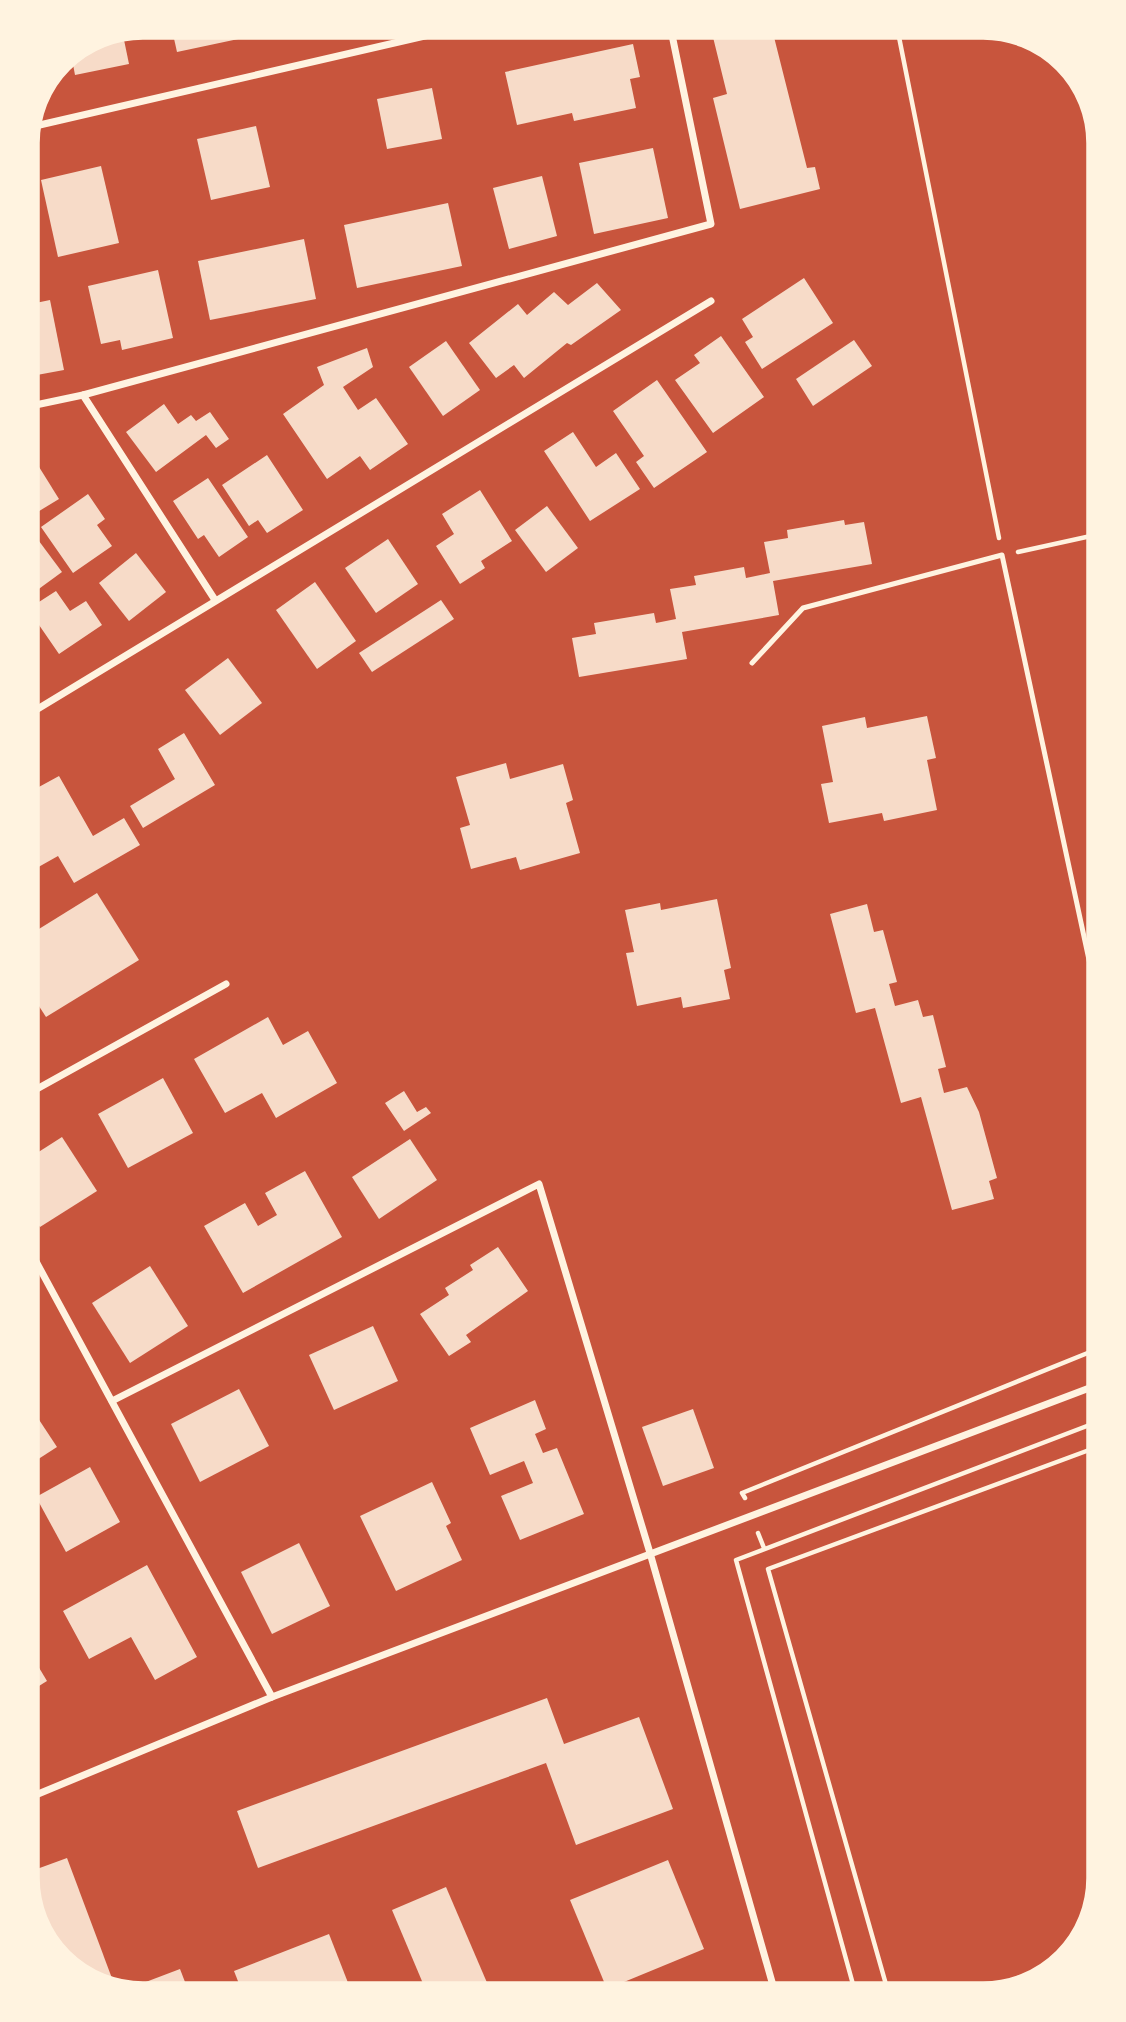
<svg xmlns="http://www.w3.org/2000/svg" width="1126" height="2022" viewBox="0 0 1126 2022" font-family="'Nunito Sans',sans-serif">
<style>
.building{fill:#f7dbc8}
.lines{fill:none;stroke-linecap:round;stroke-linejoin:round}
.path{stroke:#fff3e0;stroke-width:4.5}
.service{stroke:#fff3e0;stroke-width:5}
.minor{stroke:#fff3e0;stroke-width:7}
.rim{fill:none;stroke:#fff3e0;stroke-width:3.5}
</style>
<rect width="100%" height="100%" fill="#c8553d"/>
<g class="building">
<polygon points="711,29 772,29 807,168 815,167 820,189 740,209 713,98 727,94"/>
<polygon points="173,34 242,34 243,38 177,52"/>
<polygon points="99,35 123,35 129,64 75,75 71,54"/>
<polygon points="633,44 640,77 630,79 636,108 574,121 572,113 517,125 505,72"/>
<polygon points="432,88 442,139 387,149 377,99"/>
<polygon points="256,126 270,187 211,200 197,139"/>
<polygon points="653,148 668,218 594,234 579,163"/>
<polygon points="101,166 119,243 58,257 41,180"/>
<polygon points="542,176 557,236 509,249 493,188"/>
<polygon points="448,203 462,266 357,288 344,225"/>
<polygon points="304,239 316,299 210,320 198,261"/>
<polygon points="158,270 173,338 122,350 120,340 101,344 88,286"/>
<polygon points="804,278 833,323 762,369 745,342 753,337 742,319"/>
<polygon points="597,283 621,310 571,345 567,343 524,378 514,365 496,378 469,343 518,304 527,315 554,292 568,305"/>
<polygon points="50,300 64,370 26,377 26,305"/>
<polygon points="721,336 764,397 713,433 675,380 700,363 694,355"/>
<polygon points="854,340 872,366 813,406 796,379"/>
<polygon points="446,341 480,390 443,416 409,367"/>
<polygon points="367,348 373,367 343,387 358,410 376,398 408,444 370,470 360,456 327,479 283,414 324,385 317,367"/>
<polygon points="657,380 707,452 654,488 636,462 644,456 613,411"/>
<polygon points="164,404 178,424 191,415 196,421 210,412 229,439 216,448 206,435 156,472 126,432"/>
<polygon points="573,432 596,467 616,453 640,489 590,521 544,451"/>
<polygon points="31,454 59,499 26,519 26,457"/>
<polygon points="267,455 303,510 267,533 258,520 249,526 222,485"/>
<polygon points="208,478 248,537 219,557 204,535 198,539 173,501"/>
<polygon points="480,490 512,541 481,561 485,568 460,584 436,546 454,534 442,514"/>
<polygon points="88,494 105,519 97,525 112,546 73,573 41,527"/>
<polygon points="547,506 578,548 546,572 515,530"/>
<polygon points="844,520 845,525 864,522 872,564 773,581 779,615 682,632 687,659 579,677 572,638 596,634 594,623 654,613 656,623 676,619 670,589 696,585 694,576 744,567 746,578 770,573 764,542 788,538 787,530"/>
<polygon points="33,533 62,572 36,591 26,578 26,538"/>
<polygon points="388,539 418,584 376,613 345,568"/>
<polygon points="136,553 166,592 129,621 99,583"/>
<polygon points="315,582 356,641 317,669 276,610"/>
<polygon points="56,591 70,611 86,601 102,625 59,654 28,609"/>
<polygon points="441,600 454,619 372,672 359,653"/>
<polygon points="228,658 262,703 220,735 185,690"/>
<polygon points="927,716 936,758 927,760 937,810 884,821 882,813 829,823 821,784 833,782 822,726 865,717 867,728"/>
<polygon points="184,733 215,785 143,828 130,806 175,779 158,749"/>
<polygon points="506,763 510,779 563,764 573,800 566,803 580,853 520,870 516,857 471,869 460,828 470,825 456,777"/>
<polygon points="59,776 93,836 124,818 140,845 74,883 58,856 26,874 26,794"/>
<polygon points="97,893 139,960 46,1017 26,986 26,937"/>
<polygon points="717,899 731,968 724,970 730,999 683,1008 681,997 637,1006 626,953 634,952 625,910 660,903 661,910"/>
<polygon points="867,904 874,932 883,930 897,982 889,984 895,1006 918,1000 923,1017 933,1015 946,1067 938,1069 944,1093 967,1087 979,1112 997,1178 989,1181 994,1199 952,1210 921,1097 901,1103 875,1008 856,1013 830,914"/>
<polygon points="268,1017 283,1045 308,1031 337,1083 276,1118 262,1093 225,1113 194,1059"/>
<polygon points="163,1078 193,1133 128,1168 98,1114"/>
<polygon points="404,1091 417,1112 426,1107 431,1113 404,1131 385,1103"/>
<polygon points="62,1137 97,1191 40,1227 26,1205 26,1160"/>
<polygon points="410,1139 437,1180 379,1219 352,1177"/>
<polygon points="305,1171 342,1237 243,1293 204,1226 245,1203 258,1226 277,1215 265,1193"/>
<polygon points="498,1247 528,1291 466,1335 471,1342 449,1356 420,1314 449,1295 445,1288 473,1270 470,1265"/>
<polygon points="150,1266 188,1326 130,1363 92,1303"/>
<polygon points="373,1326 398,1381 334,1410 309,1355"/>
<polygon points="239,1389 269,1446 200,1482 171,1424"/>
<polygon points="26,1400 57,1447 26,1467"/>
<polygon points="535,1400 546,1429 535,1434 543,1453 557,1448 584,1514 520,1540 501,1496 533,1483 524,1461 490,1475 470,1428"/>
<polygon points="693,1409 714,1468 663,1486 642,1427"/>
<polygon points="90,1467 120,1522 66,1552 36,1497"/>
<polygon points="432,1482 451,1523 446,1526 462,1560 396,1591 360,1516"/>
<polygon points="299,1543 330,1606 272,1634 241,1572"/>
<polygon points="147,1565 197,1657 155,1680 131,1637 89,1659 63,1611"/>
<polygon points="26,1646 47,1681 26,1694"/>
<polygon points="547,1698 564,1744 639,1717 673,1809 576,1845 546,1763 258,1868 237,1811"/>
<polygon points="67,1858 116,1989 78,1976 35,1924 26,1873"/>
<polygon points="668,1860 704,1949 607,1989 570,1900"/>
<polygon points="446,1887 491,1992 427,1993 392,1910"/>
<polygon points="329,1934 352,1993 243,1994 234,1971"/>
<polygon points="180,1969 190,1995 136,1996 122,1991"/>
</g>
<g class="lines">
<g class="path">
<polyline points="897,27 999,538"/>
<polyline points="1018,552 1100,534"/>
<polyline points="745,1498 742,1493 1100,1348"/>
<polyline points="758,1533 764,1548"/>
<polyline points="854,1988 736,1560 1100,1421"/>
<polyline points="887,1988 768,1569 1100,1446"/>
</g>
<polyline class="service" points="752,663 803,608 1002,555 1100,1011"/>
<g class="minor">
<polyline points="31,127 442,32"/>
<polyline points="83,395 215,600"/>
<polyline points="26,407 83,395 711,224 671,30"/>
<polyline points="26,716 711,301"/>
<polyline points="26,1095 226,984"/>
<polyline points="26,1243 272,1697"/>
<polyline points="112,1401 539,1184 650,1553 774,1989"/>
<polyline points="26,1799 272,1697 1100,1384"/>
</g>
</g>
<path d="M0 0H1126V2022H0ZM143 38H983A105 105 0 0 1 1088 143V1878A105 105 0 0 1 983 1983H143A105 105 0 0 1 38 1878V143A105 105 0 0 1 143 38Z" fill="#fff3e0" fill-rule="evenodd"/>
<path class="rim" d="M143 38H983A105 105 0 0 1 1088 143V1878A105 105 0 0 1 983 1983H143A105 105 0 0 1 38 1878V143A105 105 0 0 1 143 38Z"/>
</svg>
